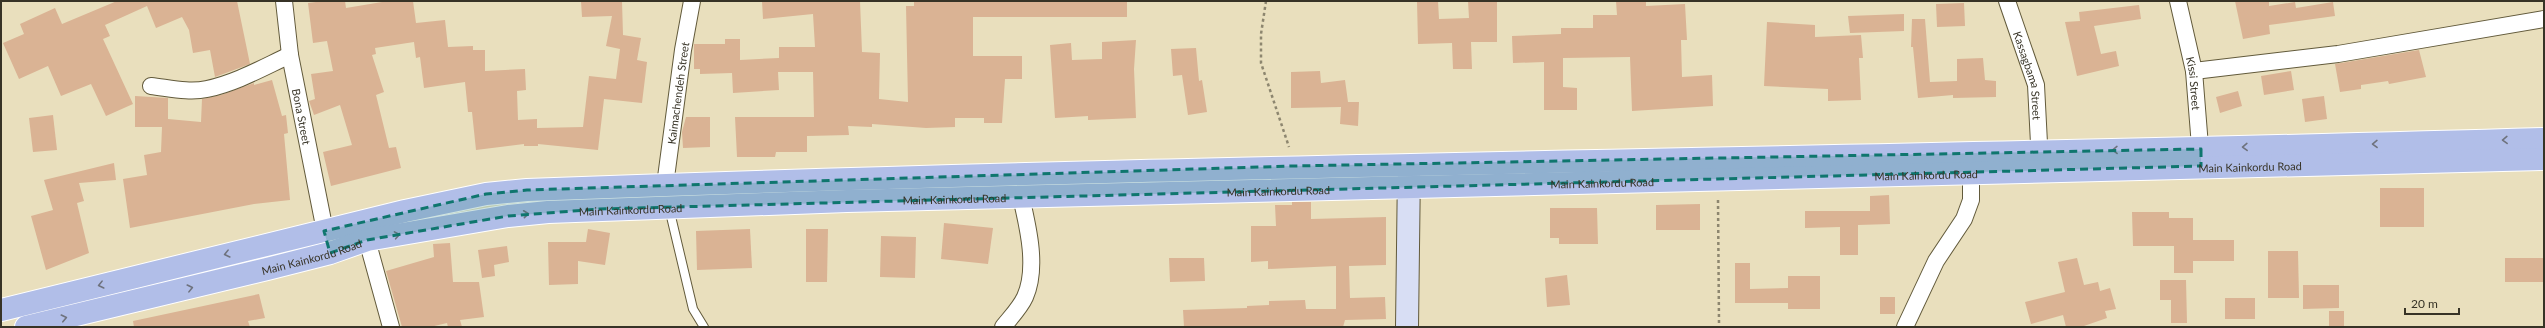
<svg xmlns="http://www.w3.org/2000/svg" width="2545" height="328" viewBox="0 0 2545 328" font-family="Lato,sans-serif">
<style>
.building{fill:#dab394}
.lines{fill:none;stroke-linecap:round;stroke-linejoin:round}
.service-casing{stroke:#625a3b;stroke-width:10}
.minor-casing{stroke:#625a3b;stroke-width:18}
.secondary-casing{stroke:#625a3b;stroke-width:24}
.primary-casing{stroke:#fff;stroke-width:24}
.path{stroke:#8d866f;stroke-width:2.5;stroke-dasharray:3 3;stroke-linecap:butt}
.service{stroke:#fff;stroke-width:8}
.minor{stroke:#fff;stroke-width:16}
.secondary{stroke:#d8def4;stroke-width:22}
.primary{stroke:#b1bee8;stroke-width:22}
.oneway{stroke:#6e727d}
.marked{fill:#0f766e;fill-opacity:0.2;stroke:#0f766e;stroke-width:3;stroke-dasharray:8 5;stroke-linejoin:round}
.labels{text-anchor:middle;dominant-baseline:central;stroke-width:4;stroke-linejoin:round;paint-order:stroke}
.street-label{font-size:11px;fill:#373326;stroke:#e9dfbd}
</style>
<rect width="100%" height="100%" fill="#e9dfbd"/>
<g class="building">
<polygon points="117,1 237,1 250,64 215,77 210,50 193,53 189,30 182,17 156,28 147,6 105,25 110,36 103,39 133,104 106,116 91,84 61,96 48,66 19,79 3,43 24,34 20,24 55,8 62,24"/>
<polygon points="324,1 345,1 346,8 388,1 413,1 416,23 445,20 448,47 473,46 473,50 485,50 485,71 525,69 526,90 517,91 518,120 537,119 537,128 583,127 589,76 616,79 620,49 606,46 612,16 582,17 581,1 622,1 623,35 641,38 637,60 647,62 642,103 604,99 598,150 538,144 538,146 524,146 524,144 476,150 472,112 468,112 465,82 424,88 420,57 416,58 414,42 375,48 376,54 372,55 384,92 376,95 389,148 396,147 401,168 331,186 323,152 352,145 340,105 314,115 309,101 315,99 311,74 333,71 327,41 313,43 308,3"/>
<polygon points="762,1 860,1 862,52 880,53 879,99 908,102 906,6 914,6 914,1 1127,1 1127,17 973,17 973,56 1022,56 1022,79 1005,79 1002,123 984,123 984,118 955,118 955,127 926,128 872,124 872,127 848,126 849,135 807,136 807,152 776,152 775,157 737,157 735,117 814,117 813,72 778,72 779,90 733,93 732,73 700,74 700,69 694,69 694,44 725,44 725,39 740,39 740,60 779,58 779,47 815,47 813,14 763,19"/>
<polygon points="1417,1 1438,1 1439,19 1469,18 1468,1 1497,1 1497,42 1471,42 1472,69 1453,69 1452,43 1418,44"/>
<polygon points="1616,1 1646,1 1646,6 1685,4 1687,40 1681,40 1682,77 1712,75 1713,106 1632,111 1630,57 1563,58 1563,87 1577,88 1577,110 1544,110 1544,62 1513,63 1512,36 1561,34 1561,28 1593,28 1593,15 1617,15"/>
<polygon points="2235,1 2269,1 2269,6 2295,2 2296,8 2333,2 2335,16 2269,25 2270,34 2243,39"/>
<polygon points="1964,3 1965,26 1937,27 1936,4"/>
<polygon points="2139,5 2141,19 2094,26 2101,54 2116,51 2119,66 2077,76 2065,22 2080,21 2079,12"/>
<polygon points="1904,14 1904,31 1850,33 1848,16"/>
<polygon points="1912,19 1925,19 1930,82 1957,81 1957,59 1983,58 1985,80 1996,81 1996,97 1953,98 1953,95 1918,98 1913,47 1911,47"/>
<polygon points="1767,22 1815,25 1815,37 1861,35 1863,58 1859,58 1861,100 1828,101 1828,89 1764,86"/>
<polygon points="1136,40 1134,69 1136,118 1088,120 1088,116 1055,118 1050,45 1071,43 1072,60 1102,59 1102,42"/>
<polygon points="1196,48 1199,81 1202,80 1207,112 1188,115 1182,75 1173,76 1171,49"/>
<polygon points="2419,50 2426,77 2389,84 2388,81 2361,85 2361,89 2340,92 2335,64"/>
<polygon points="1320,71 1321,83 1345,80 1348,102 1359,102 1358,126 1340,124 1341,107 1291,108 1291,72"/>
<polygon points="2291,71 2294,90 2264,95 2261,76"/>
<polygon points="272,80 282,116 286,115 288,133 284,134 290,200 254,204 130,228 123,179 147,175 144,155 161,152 162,127 135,127 135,96 168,98 168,119 201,122 202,99 221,95 254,83 254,85"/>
<polygon points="2238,91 2242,106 2220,113 2216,97"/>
<polygon points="2324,96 2327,119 2305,122 2302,99"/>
<polygon points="53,115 57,150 33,152 29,118"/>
<polygon points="686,117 710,117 710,147 683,148 682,132"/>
<polygon points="114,163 116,180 79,183 84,201 77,203 89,253 46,270 31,216 53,210 44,180"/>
<rect x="2380" y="188" width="44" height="39"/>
<polygon points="1889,195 1890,224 1858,225 1858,255 1840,255 1840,227 1805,228 1805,211 1870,211 1870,196"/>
<polygon points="1292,202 1311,202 1311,219 1386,217 1386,265 1349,266 1350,298 1385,297 1386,319 1345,320 1343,327 1184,327 1183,310 1247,308 1247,306 1269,305 1269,301 1305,300 1306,309 1336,309 1336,266 1268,269 1268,261 1251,262 1251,226 1276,226 1275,205 1292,205"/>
<polygon points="1700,204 1700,230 1656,230 1656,205"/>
<polygon points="1550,208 1597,208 1598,244 1559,244 1559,238 1550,238"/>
<polygon points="2132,212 2169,212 2169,218 2193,218 2193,240 2234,240 2234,261 2193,261 2193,273 2174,273 2174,246 2133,246"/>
<polygon points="944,223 993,228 988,264 941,259"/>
<polygon points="588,229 610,233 605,265 578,261 578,284 549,285 548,242 586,242"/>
<polygon points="750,229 752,268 697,270 696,231"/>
<polygon points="806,229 828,229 827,282 806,282"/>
<polygon points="881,236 916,237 915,278 880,277"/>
<polygon points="450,243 453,282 479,282 484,317 460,320 462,327 448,327 447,323 430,327 402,327 386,271 434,257 433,244"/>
<polygon points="507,246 509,262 494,265 495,276 482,278 478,250"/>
<polygon points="2268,251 2298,251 2299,298 2268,298"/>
<polygon points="1169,258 1204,258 1205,281 1170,282"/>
<polygon points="2077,258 2084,285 2098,282 2100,291 2110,288 2116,309 2105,311 2107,318 2081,327 2066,327 2063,315 2031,324 2025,302 2065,292 2058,262"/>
<rect x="2505" y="258" width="39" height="24"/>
<polygon points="1735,263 1750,263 1750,289 1788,288 1788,276 1820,276 1820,309 1788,309 1788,303 1735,303"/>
<polygon points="1567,275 1570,305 1547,307 1545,278"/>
<polygon points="2160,280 2186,280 2187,323 2171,323 2171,300 2160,300"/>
<polygon points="2303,285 2339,285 2339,308 2303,309"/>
<polygon points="259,294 265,318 248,321 250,327 134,327 133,321"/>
<rect x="1880" y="297" width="15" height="17"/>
<rect x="2225" y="298" width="30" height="21"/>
<rect x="2329" y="311" width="15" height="16"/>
</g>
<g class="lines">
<g class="service-casing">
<polyline id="service" points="669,208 693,309 704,327"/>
</g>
<g class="minor-casing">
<g id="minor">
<path id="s1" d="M284,1L290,55L327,241"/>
<path id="s2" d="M2007,1L2036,85L2040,163"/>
<path id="s3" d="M2178,1L2194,71L2201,159"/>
<polyline points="2194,71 2338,54 2544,19"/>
<path d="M151,86C169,88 189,93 207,89C236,83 264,67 290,55"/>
<path id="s4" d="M667,195L665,185L683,50L692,1"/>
<polyline points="367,240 391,327"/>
<path d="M1003,327C1010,318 1020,308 1025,297C1038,268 1028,227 1021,197"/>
<polyline points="1905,327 1936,261 1964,219 1971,200 1971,172"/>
</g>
</g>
<g class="secondary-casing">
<polyline id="secondary" points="1407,327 1409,168"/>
</g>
<g class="primary-casing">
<g id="primary">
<path d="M1,310L405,211L486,194L527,190C1199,164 1872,159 2544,139"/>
<path id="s5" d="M26,327L267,269L330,253L367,240L508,216L548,212L847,201L2544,159"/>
</g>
</g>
<g class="path">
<polyline points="1266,1 1261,34 1261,63 1289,147"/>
<polyline points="1718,200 1719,323"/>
</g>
<use href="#service" class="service"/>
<use href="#minor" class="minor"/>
<use href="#secondary" class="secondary"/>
<use href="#primary" class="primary"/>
</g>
<defs><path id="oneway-chevron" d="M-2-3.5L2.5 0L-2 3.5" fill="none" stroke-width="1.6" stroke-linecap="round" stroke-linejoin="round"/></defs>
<g class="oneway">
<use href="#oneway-chevron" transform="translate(2505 140) rotate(178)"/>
<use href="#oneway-chevron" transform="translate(2375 144) rotate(179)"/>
<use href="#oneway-chevron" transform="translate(2245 147) rotate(178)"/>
<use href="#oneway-chevron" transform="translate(2115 150) rotate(179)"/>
<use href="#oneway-chevron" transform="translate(526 214) rotate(-6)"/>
<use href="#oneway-chevron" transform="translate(397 235) rotate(-10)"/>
<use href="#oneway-chevron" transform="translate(227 254) rotate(166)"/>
<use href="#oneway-chevron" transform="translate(101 285) rotate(166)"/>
<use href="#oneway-chevron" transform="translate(190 288) rotate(-14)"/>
<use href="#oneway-chevron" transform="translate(64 318) rotate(-13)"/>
</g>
<path class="marked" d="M2201,149V166L600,209L508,216L367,240L330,253L324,231L486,194L527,190L1292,166Z"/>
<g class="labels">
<g class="street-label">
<text stroke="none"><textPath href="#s2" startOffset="78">Kassagbama Street</textPath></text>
<text stroke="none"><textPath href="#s3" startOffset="84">Kissi Street</textPath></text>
<text stroke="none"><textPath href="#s4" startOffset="103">Kaimachendeh Street</textPath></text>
<text stroke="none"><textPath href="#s1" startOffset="117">Bona Street</textPath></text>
<text stroke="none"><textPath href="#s5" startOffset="2238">Main Kainkordu Road</textPath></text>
<text stroke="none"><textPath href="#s5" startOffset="1914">Main Kainkordu Road</textPath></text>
<text stroke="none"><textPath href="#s5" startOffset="1590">Main Kainkordu Road</textPath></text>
<text stroke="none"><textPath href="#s5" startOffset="1266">Main Kainkordu Road</textPath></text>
<text stroke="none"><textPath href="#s5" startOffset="942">Main Kainkordu Road</textPath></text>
<text stroke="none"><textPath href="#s5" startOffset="618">Main Kainkordu Road</textPath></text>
<text stroke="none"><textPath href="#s5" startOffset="294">Main Kainkordu Road</textPath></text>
</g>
</g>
<rect width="2545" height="328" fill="none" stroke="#373326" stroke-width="4"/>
<path d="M2405 308v6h54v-6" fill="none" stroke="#373326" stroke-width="2"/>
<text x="2411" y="308" font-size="12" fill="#373326" stroke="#e9dfbd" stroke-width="3" paint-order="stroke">20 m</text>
</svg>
